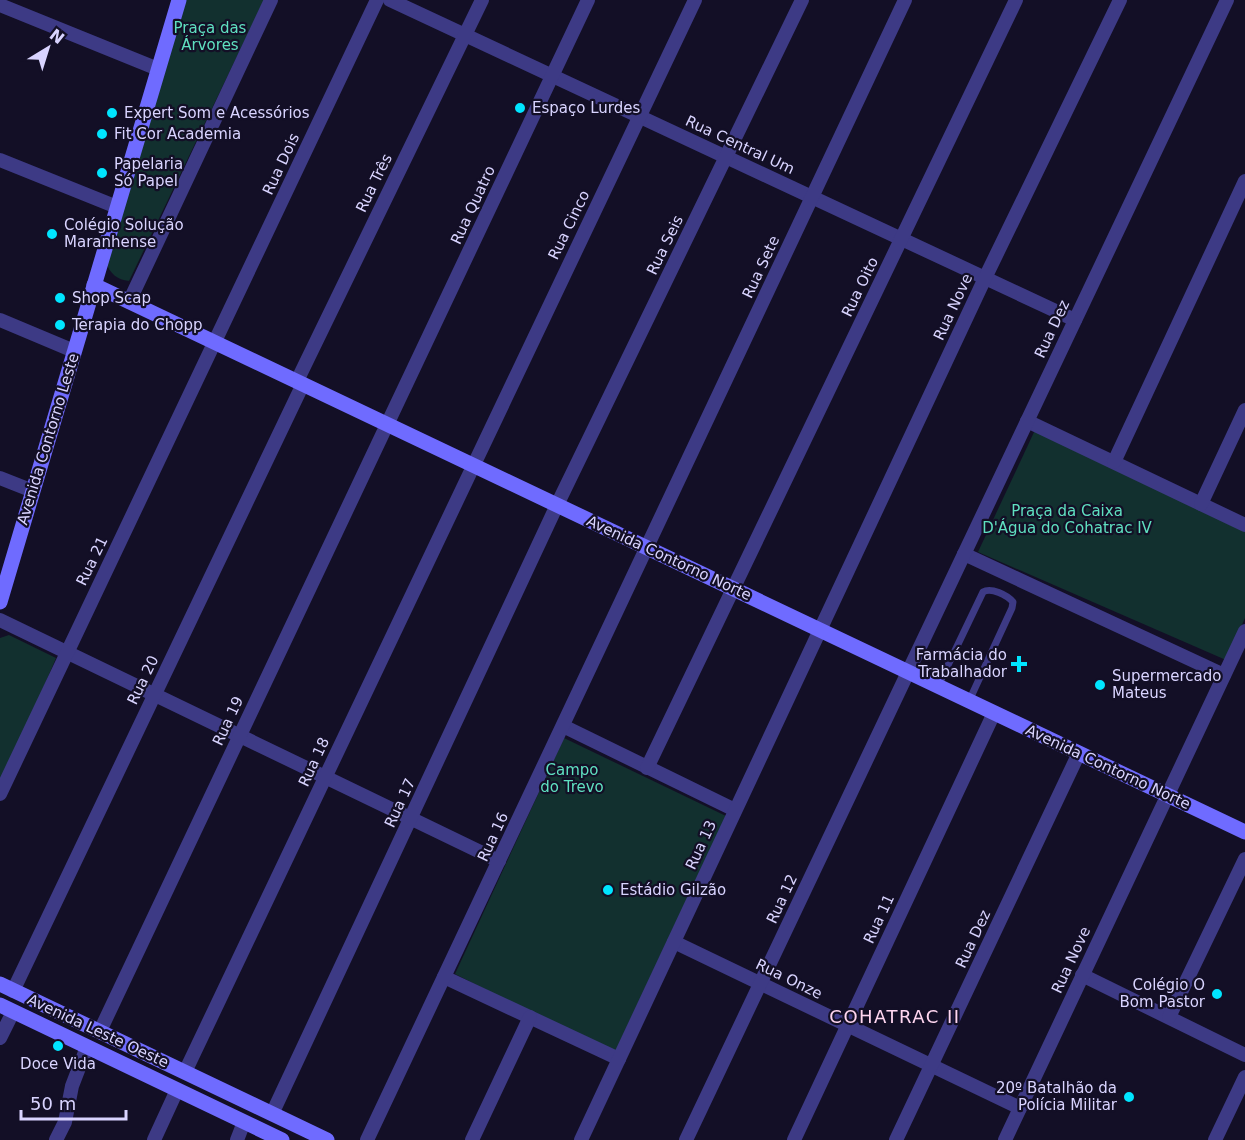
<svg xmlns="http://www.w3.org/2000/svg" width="1245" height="1140" viewBox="0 0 1245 1140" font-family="'DejaVu Sans',sans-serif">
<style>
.green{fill:#12302f}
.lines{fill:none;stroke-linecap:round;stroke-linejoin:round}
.lane{stroke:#3d3a85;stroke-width:7}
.street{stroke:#3d3a85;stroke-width:14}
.secondary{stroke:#6f6bff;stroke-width:15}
.poi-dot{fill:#00e5ff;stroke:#130f26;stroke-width:2}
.labels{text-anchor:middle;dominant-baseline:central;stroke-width:4.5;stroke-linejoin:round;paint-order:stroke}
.park-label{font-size:15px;fill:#5fe0c0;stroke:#130f26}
.poi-label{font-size:15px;fill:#d9d4ff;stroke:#130f26;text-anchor:start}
.street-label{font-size:15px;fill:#d9d4ff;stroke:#130f26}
.quarter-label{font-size:18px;letter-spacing:1.5px;fill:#ffd6f0;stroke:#130f26}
</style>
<rect width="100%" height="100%" fill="#130f26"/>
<g class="green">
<path d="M186,0H264L129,281C117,280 110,273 106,263Z"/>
<polygon points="1035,430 1245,532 1245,618 1226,660 978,552"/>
<polygon points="9,635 56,658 0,789 0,638"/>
<polygon points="564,738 726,816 614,1054 455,974"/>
</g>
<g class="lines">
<path class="lane" d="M938,686L983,592C991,587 1007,595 1013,602L1012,608L969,701"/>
<g class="street">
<polyline points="390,0 1075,320"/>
<polyline points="0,5 158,69"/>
<polyline points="0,160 117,207"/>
<polyline points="129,302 271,0"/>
<polyline points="0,320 74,351"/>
<polyline points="297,381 482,0"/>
<polyline points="1027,421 1245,525"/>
<polyline points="1114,462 1245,181"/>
<polyline points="0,478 33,491"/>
<polyline points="1201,504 1245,410"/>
<polyline points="964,554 1224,675"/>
<polyline points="0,620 499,861"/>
<polyline points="563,726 735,810"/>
<polyline points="647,768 1016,0"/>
<polyline points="0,794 377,0"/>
<polyline points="674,942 1020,1108"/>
<polyline points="1082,975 1245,1055"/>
<polyline points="444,977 619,1059"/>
<polyline points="13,991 303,384"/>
<polyline points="1169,1017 1245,859"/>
<polyline points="100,1031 588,0"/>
<polyline points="0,1038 13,1012"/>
<polyline points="185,1072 695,0"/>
<polyline points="272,1114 557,505 802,0"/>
<polyline points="56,1140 65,1122 72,1086 87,1047"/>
<polyline points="154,1140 177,1090"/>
<polyline points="237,1140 244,1122"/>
<polyline points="367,1140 905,0"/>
<polyline points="472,1140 530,1017"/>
<polyline points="581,1140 985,278 1120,0"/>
<polyline points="686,1140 1227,0"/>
<polyline points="794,1140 994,713"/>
<polyline points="896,1140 1079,753"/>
<polyline points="1005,1140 1245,631"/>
<polyline points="1215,1140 1245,1077"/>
</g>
<g class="secondary">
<polyline points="94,285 1245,832"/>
<polyline points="0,602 179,0"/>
<polyline points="0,984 327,1140"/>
<polyline points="0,1005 282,1140"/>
</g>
</g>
<g class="poi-dot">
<circle cx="520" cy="108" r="6"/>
<circle cx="112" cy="113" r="6"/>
<circle cx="102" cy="134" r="6"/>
<circle cx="102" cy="173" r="6"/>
<circle cx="52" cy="234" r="6"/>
<circle cx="60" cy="298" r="6"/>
<circle cx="60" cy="325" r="6"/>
<path d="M1016 655h6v6h6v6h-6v6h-6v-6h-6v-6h6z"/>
<circle cx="1100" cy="685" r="6"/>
<circle cx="608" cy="890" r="6"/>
<circle cx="1217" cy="994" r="6"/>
<circle cx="58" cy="1046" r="6"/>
<circle cx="1129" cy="1097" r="6"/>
</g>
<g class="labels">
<g class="park-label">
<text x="210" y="28">Praça das<tspan x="210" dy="17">Árvores</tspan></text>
<text x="1067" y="511">Praça da Caixa<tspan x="1067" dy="17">D'Água do Cohatrac IV</tspan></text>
<text x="572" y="770">Campo<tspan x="572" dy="17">do Trevo</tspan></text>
</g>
<g class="poi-label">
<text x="532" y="108">Espaço Lurdes</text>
<text x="124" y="113">Expert Som e Acessórios</text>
<text x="114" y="134">Fit Cor Academia</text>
<text x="114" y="164">Papelaria<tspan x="114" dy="17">Só Papel</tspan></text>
<text x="64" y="225">Colégio Solução<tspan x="64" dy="17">Maranhense</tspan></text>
<text x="72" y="298">Shop Scap</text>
<text x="72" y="325">Terapia do Chopp</text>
<text x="1007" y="655" text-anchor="end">Farmácia do<tspan x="1007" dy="17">Trabalhador</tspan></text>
<text x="1112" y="676">Supermercado<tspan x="1112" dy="17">Mateus</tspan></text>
<text x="620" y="890">Estádio Gilzão</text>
<text x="1205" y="985" text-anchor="end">Colégio O<tspan x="1205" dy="17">Bom Pastor</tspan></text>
<text x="58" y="1064" text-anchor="middle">Doce Vida</text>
<text x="1117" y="1088" text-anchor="end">20º Batalhão da<tspan x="1117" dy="17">Polícia Militar</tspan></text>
</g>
<g class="street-label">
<text transform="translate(740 145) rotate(25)">Rua Central Um</text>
<text transform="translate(281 164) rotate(-65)">Rua Dois</text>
<text transform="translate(374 183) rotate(-64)">Rua Três</text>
<text transform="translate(473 205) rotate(-65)">Rua Quatro</text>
<text transform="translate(569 225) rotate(-64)">Rua Cinco</text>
<text transform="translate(665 245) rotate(-64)">Rua Seis</text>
<text transform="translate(761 267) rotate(-65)">Rua Sete</text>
<text transform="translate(860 287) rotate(-64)">Rua Oito</text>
<text transform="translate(953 307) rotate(-65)">Rua Nove</text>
<text transform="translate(1052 329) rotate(-65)">Rua Dez</text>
<text transform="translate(48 439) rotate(-73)">Avenida Contorno Leste</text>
<text transform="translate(669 558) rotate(25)">Avenida Contorno Norte</text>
<text transform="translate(92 561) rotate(-64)">Rua 21</text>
<text transform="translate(143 680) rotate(-64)">Rua 20</text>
<text transform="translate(228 721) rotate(-65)">Rua 19</text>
<text transform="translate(314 762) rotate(-65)">Rua 18</text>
<text transform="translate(1108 767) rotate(25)">Avenida Contorno Norte</text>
<text transform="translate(400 803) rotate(-65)">Rua 17</text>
<text transform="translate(493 837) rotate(-65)">Rua 16</text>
<text transform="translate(701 845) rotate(-65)">Rua 13</text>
<text transform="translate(782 899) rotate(-65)">Rua 12</text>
<text transform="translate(879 919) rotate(-65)">Rua 11</text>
<text transform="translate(973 939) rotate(-65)">Rua Dez</text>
<text transform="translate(1071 960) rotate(-65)">Rua Nove</text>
<text transform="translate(789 979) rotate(26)">Rua Onze</text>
<text transform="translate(98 1031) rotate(25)">Avenida Leste Oeste</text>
</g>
<g class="quarter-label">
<text x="895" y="1016">COHATRAC II</text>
</g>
</g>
<g transform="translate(48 48) rotate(38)" stroke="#130f26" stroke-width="4.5" paint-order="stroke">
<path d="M0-4.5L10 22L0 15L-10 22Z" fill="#d9d4ff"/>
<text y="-9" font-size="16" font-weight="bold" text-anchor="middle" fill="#d9d4ff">N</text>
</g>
<path d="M21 1110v9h105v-9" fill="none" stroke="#d9d4ff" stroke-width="3"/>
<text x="30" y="1110" font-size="18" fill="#d9d4ff" stroke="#130f26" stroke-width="4.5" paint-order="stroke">50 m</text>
</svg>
